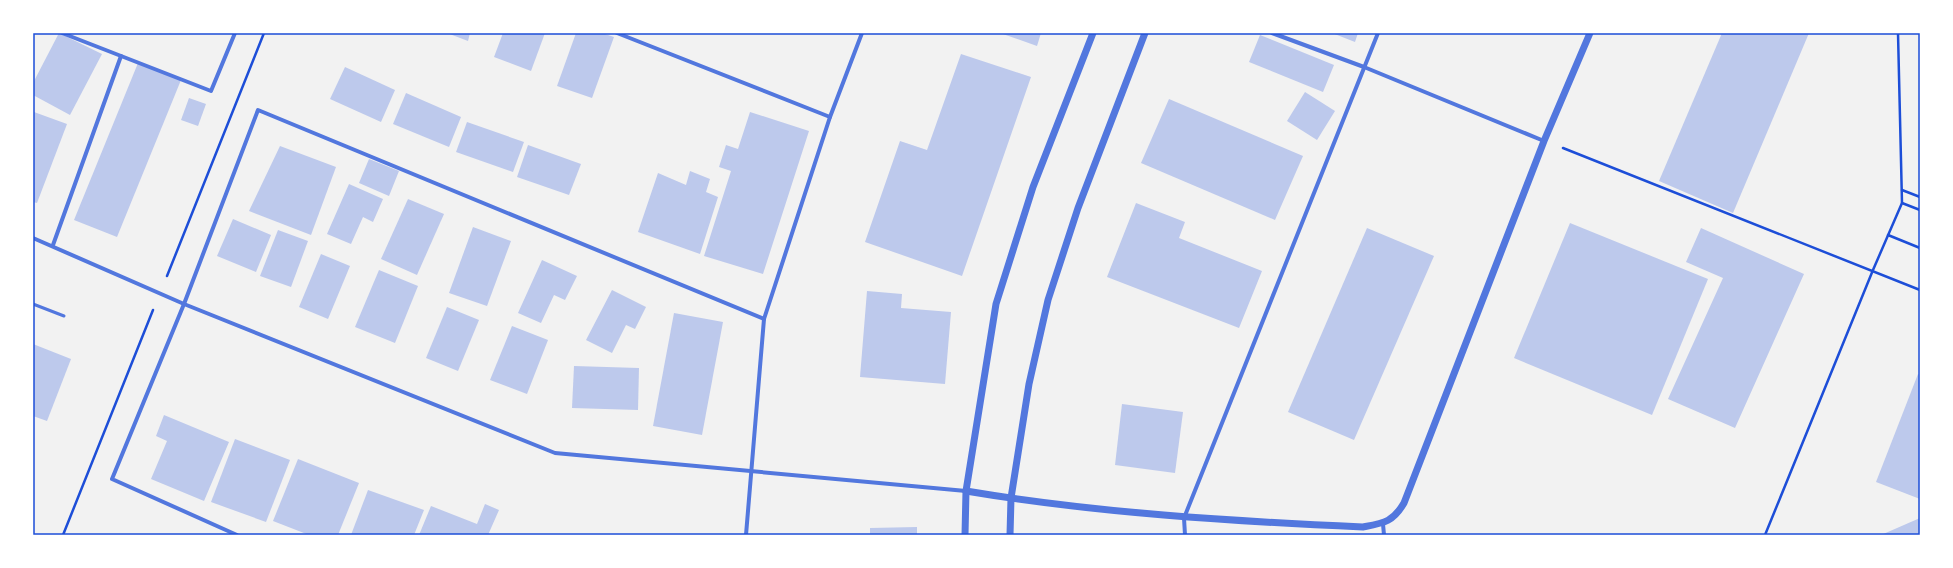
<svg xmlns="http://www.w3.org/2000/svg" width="1953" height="568" viewBox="0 0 1953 568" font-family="'Nunito Sans',sans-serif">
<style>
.building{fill:#bdc9ec}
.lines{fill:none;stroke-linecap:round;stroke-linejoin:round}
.path{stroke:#1d4ed8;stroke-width:2.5}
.service{stroke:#5277de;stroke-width:3}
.minor{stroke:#5277de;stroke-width:4}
.tertiary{stroke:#5277de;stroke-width:7}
.neatline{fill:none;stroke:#1d4ed8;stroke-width:1.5}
</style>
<rect width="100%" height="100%" fill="#f2f2f2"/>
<g class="building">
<polygon points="59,33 102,54 70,115 33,95 33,83"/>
<polygon points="447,33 470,33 468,41"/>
<polygon points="503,33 545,33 531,71 494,57"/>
<polygon points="576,33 602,33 614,37 592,98 557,86"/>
<polygon points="1000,33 1041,33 1037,46"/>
<polygon points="1332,33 1358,33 1355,42"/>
<polygon points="1722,33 1809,33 1733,213 1659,181"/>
<polygon points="1260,35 1334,65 1323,92 1249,62"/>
<polygon points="961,54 1031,77 962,276 865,242 900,141 927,150"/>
<polygon points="138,63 181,80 117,237 74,220"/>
<polygon points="345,67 395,90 381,122 330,99"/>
<polygon points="1305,92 1335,111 1317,140 1287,121"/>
<polygon points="406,93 461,117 449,147 393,124"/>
<polygon points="189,98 206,104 198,126 181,120"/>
<polygon points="1169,99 1303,156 1275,220 1141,163"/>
<polygon points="34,112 67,124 37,203 33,202"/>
<polygon points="750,112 809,131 763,274 704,256 731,171 719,167 726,145 738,149"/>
<polygon points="467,122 524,142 513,172 456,152"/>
<polygon points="528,145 581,164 569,195 517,177"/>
<polygon points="280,146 336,167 311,235 249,211"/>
<polygon points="369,159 399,171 389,196 359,183"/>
<polygon points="690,171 710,179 706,192 718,197 700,254 638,232 658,173 686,185"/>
<polygon points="349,184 383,199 373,222 363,217 351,244 327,234"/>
<polygon points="408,199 444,214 417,275 381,259"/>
<polygon points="1136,203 1185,222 1179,238 1262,271 1239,328 1107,277"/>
<polygon points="233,219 271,235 256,272 217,256"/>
<polygon points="1570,223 1708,279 1652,415 1514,358"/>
<polygon points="473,227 511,241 487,306 449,293"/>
<polygon points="1367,228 1434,256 1354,440 1288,412"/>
<polygon points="1701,228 1804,274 1735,428 1668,399 1723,278 1686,262"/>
<polygon points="278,230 308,241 291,287 260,276"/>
<polygon points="321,254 350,266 328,319 299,307"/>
<polygon points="542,260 577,276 565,300 554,295 541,323 518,313"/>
<polygon points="379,270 418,286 395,343 355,327"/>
<polygon points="612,290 646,307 635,329 626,325 612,353 586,340"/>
<polygon points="867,291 902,294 901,308 951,312 945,384 860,377"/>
<polygon points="447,307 479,320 458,371 426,358"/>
<polygon points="674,313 723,322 702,435 653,426"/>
<polygon points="512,326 548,340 527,394 490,380"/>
<polygon points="33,344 71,359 47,421 33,416"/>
<polygon points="574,366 639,368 638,410 572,408"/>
<polygon points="1918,374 1920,375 1920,499 1876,482"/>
<polygon points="1122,404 1183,412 1175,473 1115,465"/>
<polygon points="164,415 229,442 204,501 151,479 167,441 156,436"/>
<polygon points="235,439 290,460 266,522 211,502"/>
<polygon points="298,459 359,483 338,535 309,535 273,521"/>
<polygon points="368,490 424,510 414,535 351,535"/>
<polygon points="485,504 499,510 488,535 419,535 431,506 477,524"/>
<polygon points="1920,518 1920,535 1881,535"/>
<polygon points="917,527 917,535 870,535 870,528"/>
</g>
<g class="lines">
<g class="path">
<polyline points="1563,148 1920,290"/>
<polyline points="1902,190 1920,197"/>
<polyline points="1902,203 1920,210"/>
<polyline points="1888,235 1920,248"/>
<polyline points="167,276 264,33"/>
<polyline points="63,535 153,310"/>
<polyline points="1765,535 1873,270 1902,203 1898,33"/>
</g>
<polyline class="service" points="33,304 64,316"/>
<g class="minor">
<polyline points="62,33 211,91 235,33"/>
<polyline points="617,33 830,117"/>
<polyline points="1272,33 1364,67 1544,141"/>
<polyline points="33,238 184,304 555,453 966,491"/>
<polyline points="53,245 121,56"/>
<polyline points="1383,524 1384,535"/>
<polyline points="237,535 112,479 184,304 258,110 764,319"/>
<polyline points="746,535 764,319 830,117 862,33"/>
<polyline points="1185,535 1184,518 1378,33"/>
</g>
<g class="tertiary">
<path d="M966,491C1097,513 1230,521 1363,527C1384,523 1393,522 1404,503L1544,141L1590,33"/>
<polyline points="965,535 966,491 996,304 1033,187 1093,33"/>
<polyline points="1010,535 1011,498 1029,384 1048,300 1078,208 1145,33"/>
</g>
</g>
<rect width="1953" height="568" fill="none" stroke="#ffffff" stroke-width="68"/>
<rect x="34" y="34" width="1885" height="500" class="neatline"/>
</svg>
